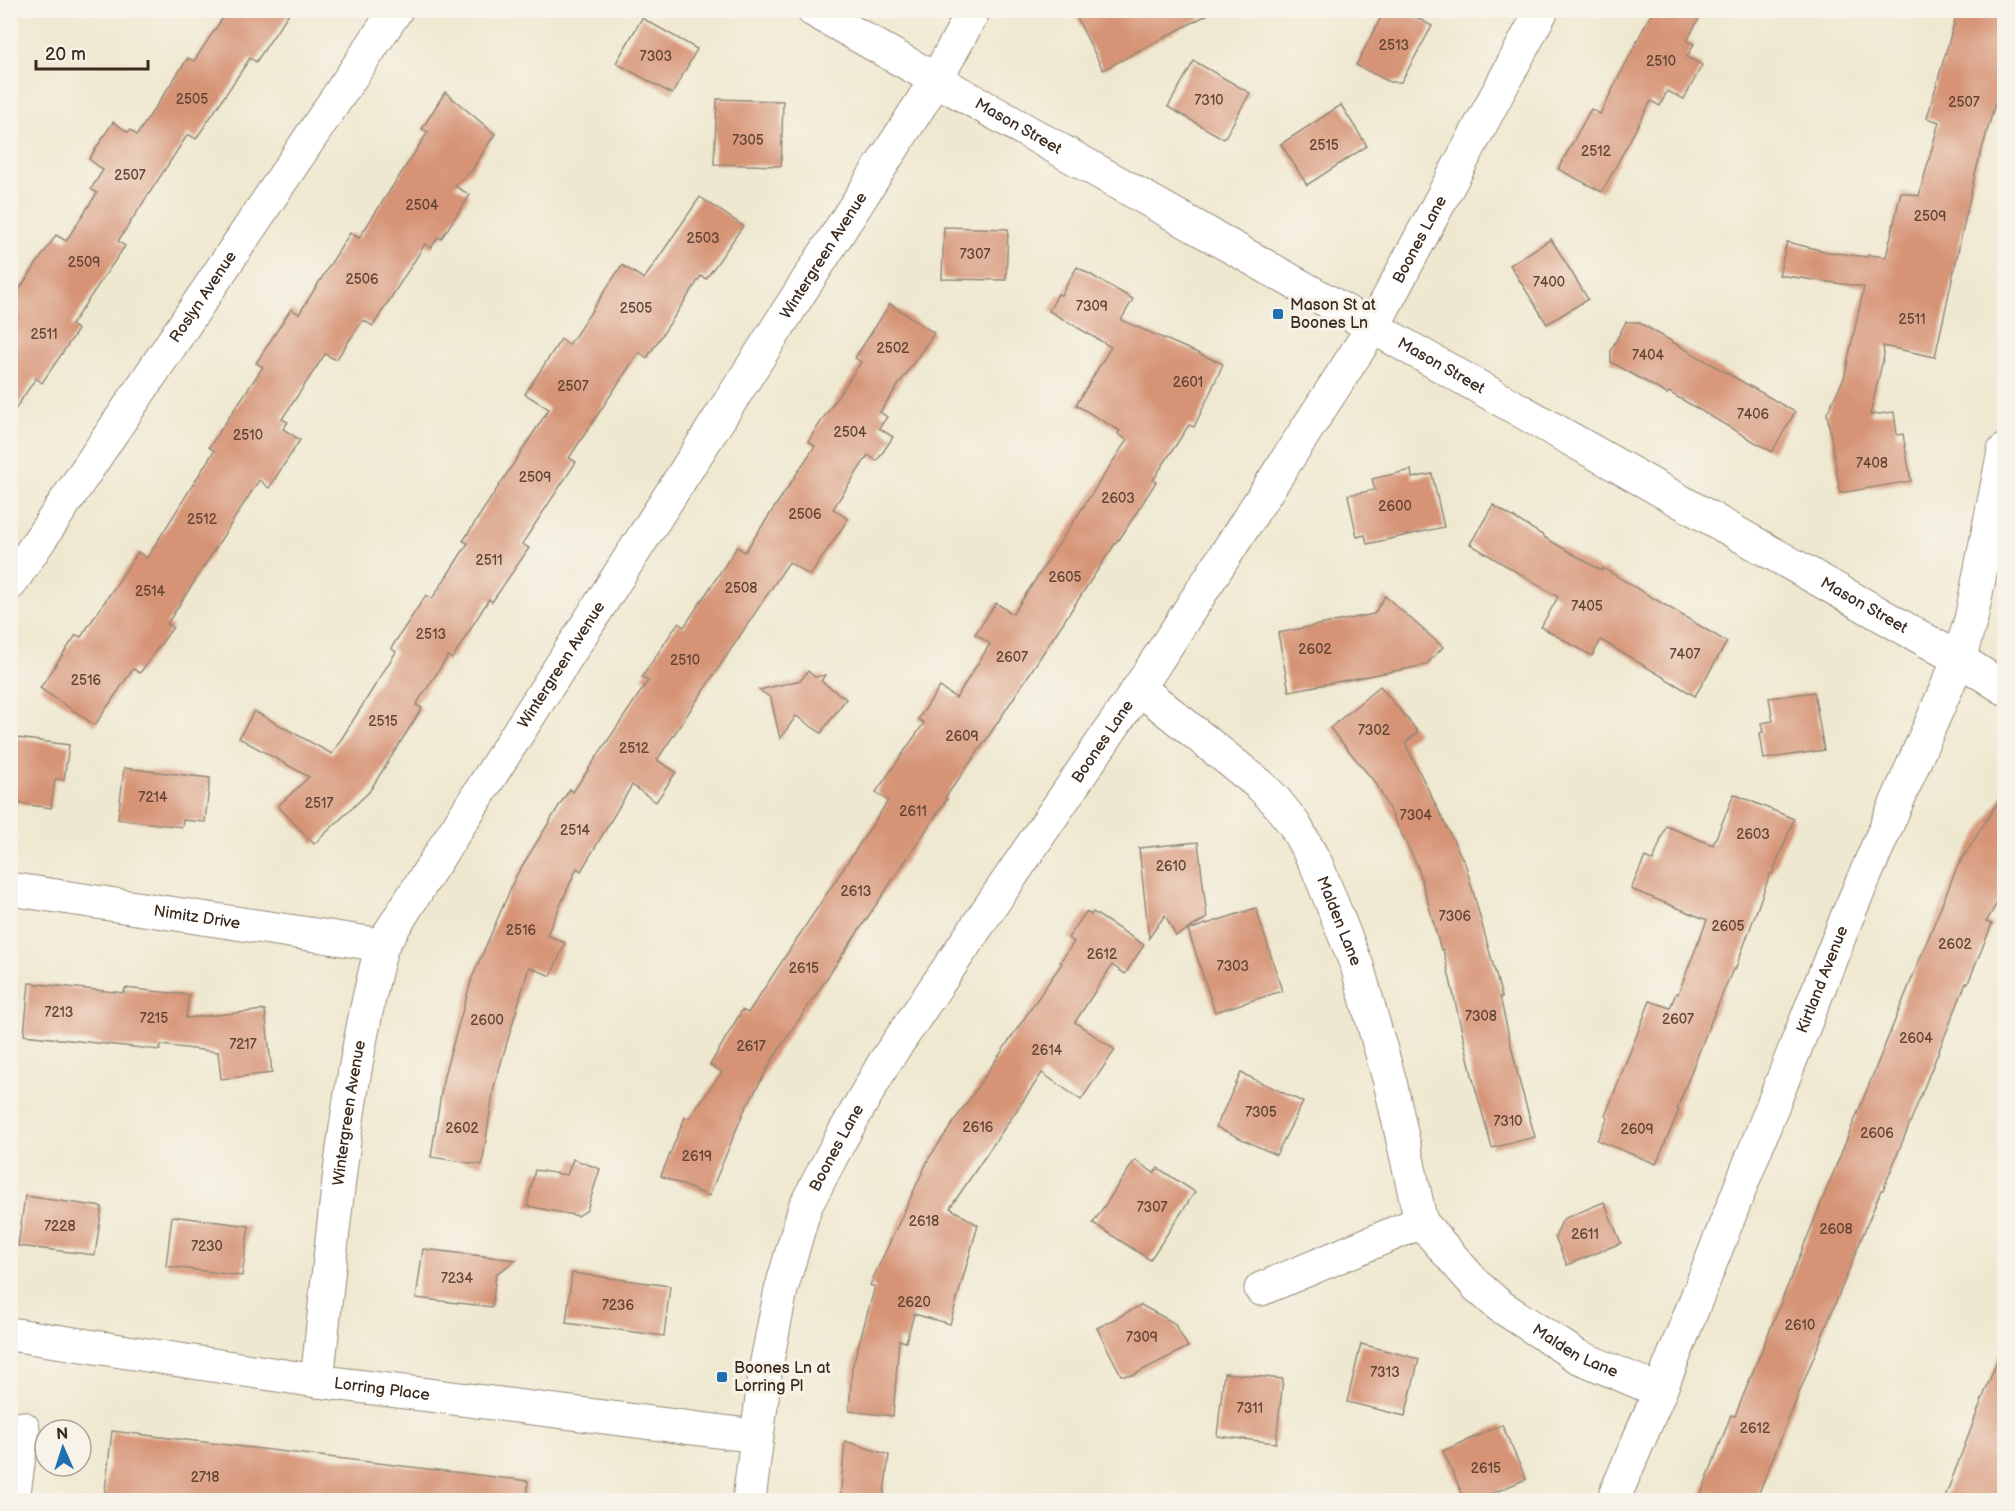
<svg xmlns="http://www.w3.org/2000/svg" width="2015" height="1511" viewBox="0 0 2015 1511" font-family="'Balsamiq Sans',sans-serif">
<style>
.building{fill:#d69375}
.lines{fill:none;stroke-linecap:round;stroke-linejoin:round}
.minor-casing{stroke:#958977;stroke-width:35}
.minor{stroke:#fff;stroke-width:33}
.poi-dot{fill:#1f6fb2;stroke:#f7f3e8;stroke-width:2}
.labels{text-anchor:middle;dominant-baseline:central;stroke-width:6;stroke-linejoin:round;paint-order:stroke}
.number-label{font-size:14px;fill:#624434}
.street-label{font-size:16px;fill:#3b2a1e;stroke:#f7f3e8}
.poi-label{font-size:16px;fill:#3b2a1e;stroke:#f7f3e8;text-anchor:start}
</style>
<rect width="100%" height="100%" fill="#f7f3e8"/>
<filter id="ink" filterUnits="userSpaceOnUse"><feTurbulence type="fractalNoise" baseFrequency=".0167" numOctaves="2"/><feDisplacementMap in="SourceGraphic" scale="12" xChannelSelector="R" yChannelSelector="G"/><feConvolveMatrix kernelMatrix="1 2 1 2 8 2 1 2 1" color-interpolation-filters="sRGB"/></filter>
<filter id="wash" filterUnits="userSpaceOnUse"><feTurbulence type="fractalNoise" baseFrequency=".008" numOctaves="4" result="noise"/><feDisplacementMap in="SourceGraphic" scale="24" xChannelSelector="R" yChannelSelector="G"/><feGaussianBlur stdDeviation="1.35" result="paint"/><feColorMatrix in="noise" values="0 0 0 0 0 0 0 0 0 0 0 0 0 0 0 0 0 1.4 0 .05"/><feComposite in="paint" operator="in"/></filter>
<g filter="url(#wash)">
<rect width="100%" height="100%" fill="#efe8d0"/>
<g id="blocks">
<g class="building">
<polygon points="228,10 291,10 256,62 250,58 196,139 188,134 118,241 125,246 71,325 78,330 42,383 36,378 10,417 10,303 56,235 66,241 97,193 91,189 103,170 89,159 113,122 128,132 130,130 137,135 188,58 194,61"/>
<polygon points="1073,10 1216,10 1103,70"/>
<polygon points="1385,10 1403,10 1432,26 1401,82 1390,82 1356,65"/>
<polygon points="1653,10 1703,10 1687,41 1694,44 1687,57 1702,65 1684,99 1667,91 1660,106 1651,101 1602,192 1558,169 1591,109 1600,114"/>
<polygon points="1958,10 2004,10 2004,72 1975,174 1935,357 1883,346 1884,355 1870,415 1894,412 1897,435 1903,434 1911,481 1840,493 1827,413 1844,378 1864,287 1779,275 1787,242 1828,252 1867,257 1868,255 1886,257 1901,192 1919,196 1939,122 1927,118"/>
<polygon points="642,18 697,49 672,94 616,63"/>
<polygon points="1194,61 1250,93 1224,139 1168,107"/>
<polygon points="445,92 495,134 472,170 455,186 470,195 441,239 438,237 431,248 425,244 373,326 363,320 336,360 325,354 282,419 288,422 283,429 300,440 269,488 259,480 167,624 173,627 140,673 133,669 95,725 40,688 76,635 81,637 138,552 147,558 214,451 209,447 263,367 256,363 291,309 299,314 350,233 359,238 428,132 422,129"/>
<polygon points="717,99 783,101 781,166 714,164"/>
<polygon points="1341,105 1367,146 1307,185 1281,144"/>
<polygon points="700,197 743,226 706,279 701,276 647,358 639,352 569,458 576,462 522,544 529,548 492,602 489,599 452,659 448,656 416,705 422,708 369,792 314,844 278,806 309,777 239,738 254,711 332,754 396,652 391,648 426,595 432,599 468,543 463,541 549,409 525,394 561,339 569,345 622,265 644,279"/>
<polygon points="944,227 1008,229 1006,280 942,279"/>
<polygon points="1551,239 1588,299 1547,324 1510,265"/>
<polygon points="1077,267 1133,299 1121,320 1223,364 1210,393 1194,427 1189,425 1153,480 1156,482 1119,540 1118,539 984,743 945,798 947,799 774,1057 744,1111 709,1196 661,1176 685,1117 689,1118 722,1072 710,1065 742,1010 748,1013 888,801 876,792 924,723 918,719 940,687 956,698 990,644 975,634 996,603 1013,614 1127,440 1118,434 1120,431 1076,405 1111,347 1049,311 1058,294 1061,295"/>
<polygon points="890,304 934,333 880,412 887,417 879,428 893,437 877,461 868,455 833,509 848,519 810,576 789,562 657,760 676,772 656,802 632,785 581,871 577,868 547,935 565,943 551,976 529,967 494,1087 482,1165 431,1157 444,1075 472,978 516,876 562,801 570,789 573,792 648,681 642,677 678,623 684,627 737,547 745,552 815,446 808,441 861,362 855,358"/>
<polygon points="1626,322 1638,322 1795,412 1772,452 1669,392 1667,394 1611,362 1611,350"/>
<polygon points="1411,470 1412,478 1432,474 1444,527 1367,544 1365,535 1357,537 1348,495 1375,490 1372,479"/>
<polygon points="1493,505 1544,536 1544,537 1602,571 1603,568 1727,642 1695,696 1601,640 1592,656 1541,627 1558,597 1470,544"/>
<polygon points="1385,596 1443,647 1426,665 1289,691 1278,633 1374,614"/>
<polygon points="808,671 815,677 825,675 821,681 846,699 821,733 796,716 780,739 771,698 759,690 801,680"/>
<polygon points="1380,686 1418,732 1405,743 1466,866 1502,997 1500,997 1519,1080 1535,1137 1492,1148 1473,1079 1443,949 1441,950 1418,867 1377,785 1330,728"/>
<polygon points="1814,692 1824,750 1764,759 1760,733 1763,732 1761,723 1773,721 1769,698"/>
<polygon points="10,737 69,745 64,780 55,779 51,808 10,802"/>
<polygon points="124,768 210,778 205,822 183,820 182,827 118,819"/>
<polygon points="2004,792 2004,891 1986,922 1992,924 1968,983 1966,983 1883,1190 1881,1190 1756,1500 1699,1500 1731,1415 1735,1416 1957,867"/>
<polygon points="1734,794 1794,819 1772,874 1770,874 1735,970 1733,969 1707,1031 1677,1109 1679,1110 1656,1164 1597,1140 1608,1118 1605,1116 1650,1001 1670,1008 1676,993 1678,994 1707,920 1631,889 1645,857 1653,861 1666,826 1713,845"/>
<polygon points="1198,842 1207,918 1176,936 1165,915 1149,938 1139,848"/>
<polygon points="1256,908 1282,991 1215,1012 1188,930"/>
<polygon points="1086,912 1091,915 1093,912 1144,945 1125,974 1112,965 1075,1022 1115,1050 1081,1100 1042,1073 950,1208 978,1225 950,1324 914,1314 906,1342 899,1340 893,1416 849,1411 852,1368 875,1287 870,1285 929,1158 1062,963 1060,962 1074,942 1068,938"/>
<polygon points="29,983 124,993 125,988 189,995 186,1018 265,1010 272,1073 221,1079 218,1052 161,1045 160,1050 24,1035"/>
<polygon points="1241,1073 1303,1102 1276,1155 1216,1127"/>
<polygon points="573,1159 600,1169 587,1210 578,1216 527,1206 535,1170 567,1175"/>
<polygon points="1135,1160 1154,1173 1158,1168 1195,1192 1150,1260 1093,1223"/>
<polygon points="25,1196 102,1207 95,1255 18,1246"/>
<polygon points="1604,1202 1621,1243 1567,1265 1555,1237 1563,1219"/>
<polygon points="172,1216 249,1226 242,1276 166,1266"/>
<polygon points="423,1249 516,1260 496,1274 492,1307 416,1298"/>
<polygon points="572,1273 670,1286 664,1336 566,1323"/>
<polygon points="1141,1305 1174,1323 1188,1347 1133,1375 1121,1375 1097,1328"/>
<polygon points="1361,1344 1419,1359 1405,1416 1347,1402"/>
<polygon points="2002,1347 2004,1348 2004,1500 1944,1500"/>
<polygon points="1224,1373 1283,1379 1276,1443 1217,1436"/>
<polygon points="1502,1425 1526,1479 1477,1500 1465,1500 1443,1451"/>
<polygon points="112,1431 528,1481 527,1500 104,1500"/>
<polygon points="845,1441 889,1455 883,1500 840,1500"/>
</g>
</g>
</g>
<g filter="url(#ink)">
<use href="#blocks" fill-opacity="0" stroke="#958977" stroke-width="1.5"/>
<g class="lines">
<g class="minor-casing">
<g id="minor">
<path id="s1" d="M813,10L1959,659L2004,688"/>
<path id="s2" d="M10,584L396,10"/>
<path id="s3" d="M1139,688L1260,785L1275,800L1294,824L1317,866L1357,966L1390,1082L1421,1222L1477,1286L1500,1306L1577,1356L1660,1391"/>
<path id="s4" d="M10,889L382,945"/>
<polyline points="1261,1289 1421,1222"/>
<path id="s5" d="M10,1334L317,1381L756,1436"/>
<path id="s6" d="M317,1381C333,1235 344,1087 382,945L936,80L974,10"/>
<polyline points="13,1500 23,1428"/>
<path id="s7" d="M749,1500L766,1366L781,1290L805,1207L839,1142L884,1063L1139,688L1373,327L1542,10"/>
<path id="s8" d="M1613,1500L1660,1391L1847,917L1959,659L1971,619L2004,451"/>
</g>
</g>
<use href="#minor" class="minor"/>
</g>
</g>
<g class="poi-dot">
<rect x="1272" y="308" width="12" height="12" rx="3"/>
<rect x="716" y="1371" width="12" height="12" rx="3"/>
</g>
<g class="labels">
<g class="number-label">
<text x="1394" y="45">2513</text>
<text x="656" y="56">7303</text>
<text x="1661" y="61">2510</text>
<text x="192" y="99">2505</text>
<text x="1209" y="100">7310</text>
<text x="1964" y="102">2507</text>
<text x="748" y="140">7305</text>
<text x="1324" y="145">2515</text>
<text x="1596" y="151">2512</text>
<text x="130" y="175">2507</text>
<text x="422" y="205">2504</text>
<text x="1930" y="216">2509</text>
<text x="703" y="238">2503</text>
<text x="975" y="254">7307</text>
<text x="84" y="262">2509</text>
<text x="362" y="279">2506</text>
<text x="1549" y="282">7400</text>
<text x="1092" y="306">7309</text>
<text x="636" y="308">2505</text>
<text x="1912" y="319">2511</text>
<text x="44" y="334">2511</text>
<text x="893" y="348">2502</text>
<text x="1648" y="355">7404</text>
<text x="1188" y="382">2601</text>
<text x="573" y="386">2507</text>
<text x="1753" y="414">7406</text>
<text x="850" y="432">2504</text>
<text x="248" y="435">2510</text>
<text x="1872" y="463">7408</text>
<text x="535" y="477">2509</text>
<text x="1118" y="498">2603</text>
<text x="1395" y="506">2600</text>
<text x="805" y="514">2506</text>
<text x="202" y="519">2512</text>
<text x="489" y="560">2511</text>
<text x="1065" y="577">2605</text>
<text x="741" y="588">2508</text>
<text x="150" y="591">2514</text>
<text x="1587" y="606">7405</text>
<text x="431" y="634">2513</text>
<text x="1315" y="649">2602</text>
<text x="1685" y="654">7407</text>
<text x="1012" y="657">2607</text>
<text x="685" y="660">2510</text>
<text x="86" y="680">2516</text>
<text x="383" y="721">2515</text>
<text x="1374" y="730">7302</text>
<text x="962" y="736">2609</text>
<text x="634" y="748">2512</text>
<text x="153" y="797">7214</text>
<text x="319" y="803">2517</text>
<text x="913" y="811">2611</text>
<text x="1416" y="815">7304</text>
<text x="575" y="830">2514</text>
<text x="1753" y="834">2603</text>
<text x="1171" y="866">2610</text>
<text x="856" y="891">2613</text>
<text x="1455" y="916">7306</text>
<text x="1728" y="926">2605</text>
<text x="521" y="930">2516</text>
<text x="1955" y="944">2602</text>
<text x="1102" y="954">2612</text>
<text x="1233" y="966">7303</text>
<text x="804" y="968">2615</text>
<text x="59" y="1012">7213</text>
<text x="1481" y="1016">7308</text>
<text x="154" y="1018">7215</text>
<text x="1678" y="1019">2607</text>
<text x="487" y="1020">2600</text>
<text x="1916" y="1038">2604</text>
<text x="243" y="1044">7217</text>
<text x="751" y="1046">2617</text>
<text x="1047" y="1050">2614</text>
<text x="1261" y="1112">7305</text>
<text x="1508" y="1121">7310</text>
<text x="978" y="1127">2616</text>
<text x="462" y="1128">2602</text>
<text x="1637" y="1129">2609</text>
<text x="1877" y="1133">2606</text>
<text x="697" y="1156">2619</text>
<text x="1152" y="1207">7307</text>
<text x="924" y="1221">2618</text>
<text x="60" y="1226">7228</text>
<text x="1836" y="1229">2608</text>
<text x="1585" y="1234">2611</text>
<text x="207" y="1246">7230</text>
<text x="457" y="1278">7234</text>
<text x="914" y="1302">2620</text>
<text x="618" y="1305">7236</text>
<text x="1800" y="1325">2610</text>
<text x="1142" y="1337">7309</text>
<text x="1385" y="1372">7313</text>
<text x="1250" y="1408">7311</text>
<text x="1755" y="1428">2612</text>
<text x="1486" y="1468">2615</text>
<text x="205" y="1477">2718</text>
</g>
<g class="street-label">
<text stroke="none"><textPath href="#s1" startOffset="236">Mason Street</textPath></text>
<text stroke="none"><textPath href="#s7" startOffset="1446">Boones Lane</textPath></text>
<text stroke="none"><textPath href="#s6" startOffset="1260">Wintergreen Avenue</textPath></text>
<text stroke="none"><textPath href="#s2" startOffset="346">Roslyn Avenue</textPath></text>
<text stroke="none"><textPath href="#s1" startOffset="722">Mason Street</textPath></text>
<text stroke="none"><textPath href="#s1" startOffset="1208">Mason Street</textPath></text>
<text stroke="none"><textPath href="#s6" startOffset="774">Wintergreen Avenue</textPath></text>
<text stroke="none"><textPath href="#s7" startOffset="852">Boones Lane</textPath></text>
<text stroke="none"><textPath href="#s4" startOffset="189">Nimitz Drive</textPath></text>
<text stroke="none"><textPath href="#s3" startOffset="314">Malden Lane</textPath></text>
<text stroke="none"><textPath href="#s8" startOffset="561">Kirtland Avenue</textPath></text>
<text stroke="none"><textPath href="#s6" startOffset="270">Wintergreen Avenue</textPath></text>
<text stroke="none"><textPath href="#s7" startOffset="366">Boones Lane</textPath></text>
<text stroke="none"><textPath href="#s3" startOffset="830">Malden Lane</textPath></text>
<text stroke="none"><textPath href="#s5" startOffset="376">Lorring Place</textPath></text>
</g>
<g class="poi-label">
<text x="1290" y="305">Mason St at<tspan x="1290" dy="18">Boones Ln</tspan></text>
<text x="734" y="1368">Boones Ln at<tspan x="734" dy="18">Lorring Pl</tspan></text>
</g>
</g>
<rect width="2015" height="1511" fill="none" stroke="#f7f3e8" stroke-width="36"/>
<g transform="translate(63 1448) rotate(357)"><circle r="28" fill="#f7f3e8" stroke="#aca397" stroke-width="1.5"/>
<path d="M0-4.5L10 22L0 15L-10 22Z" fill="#1f6fb2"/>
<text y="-9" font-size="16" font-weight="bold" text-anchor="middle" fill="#3b2a1e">N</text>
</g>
<path d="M36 60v9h112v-9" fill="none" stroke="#3b2a1e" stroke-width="3"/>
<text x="45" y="60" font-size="18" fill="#3b2a1e" stroke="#f7f3e8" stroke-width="4.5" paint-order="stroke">20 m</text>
</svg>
